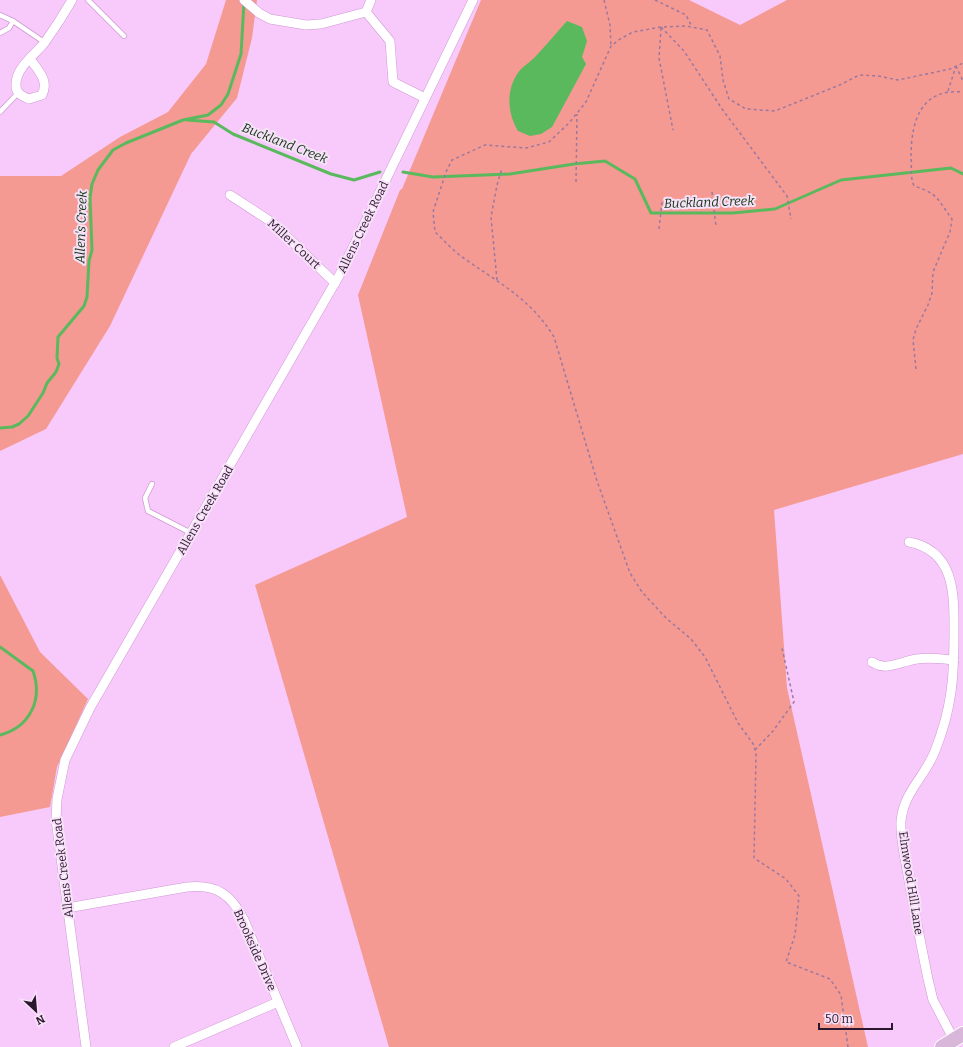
<svg xmlns="http://www.w3.org/2000/svg" width="963" height="1047" viewBox="0 0 963 1047" font-family="Bitter,serif">
<style>
.green{fill:#f59993}
.water{fill:#5ab95d}
.lines{fill:none;stroke-linecap:round;stroke-linejoin:round}
.stream{stroke:#5ab95d;stroke-width:3}
.service-casing{stroke:#cf98d3;stroke-width:6}
.minor-casing{stroke:#cf98d3;stroke-width:10}
.primary-casing{stroke:#fff;stroke-width:16}
.path{stroke:#9b799e;stroke-width:1.5;stroke-dasharray:3 3;stroke-linecap:butt}
.service{stroke:#fff;stroke-width:4.5}
.minor{stroke:#fff;stroke-width:9}
.primary{stroke:#d9b7db;stroke-width:14}
.labels{text-anchor:middle;dominant-baseline:central;stroke-width:4;stroke-linejoin:round;paint-order:stroke}
.street-label{font-size:12px;fill:#2c182e;stroke:#f7e1f9}
.water-label{font-size:13px;font-style:italic;fill:#0f3511;stroke:#f7e1f9}
</style>
<rect width="100%" height="100%" fill="#f8cafb"/>
<g class="green">
<polygon points="226,0 257,0 252,38 237,98 191,154 110,326 46,429 0,451 0,176 61,176 120,137 168,112 206,64"/>
<polygon points="481,0 689,0 740,25 787,0 963,0 963,454 774,510 787,688 868,1047 389,1047 255,585 407,517 358,295 400,190 402,189"/>
<polygon points="0,575 40,652 88,699 57,767 50,807 0,817"/>
</g>
<path class="water" d="M567,21L582,27L587,41L582,57L586,64L552,127L541,134L530,136L518,131C506,111 506,85 522,68C527,64 532,60 536,56C547,44 557,32 567,21Z"/>
<g class="lines">
<g class="stream">
<polyline points="187,120 214,122 233,134 331,174 354,180 380,172"/>
<polyline points="403,172 433,177 510,174 574,164 605,161 635,179 651,213 733,213 775,209 841,180 951,168 963,174"/>
<polyline points="0,428 12,427 19,424 28,416 43,393 47,383 56,372 59,364 57,358 58,337 84,306 87,297 89,261 92,250 90,198 92,184 98,170 113,150 126,143 183,120 208,115 221,105 228,94 241,54 244,2"/>
<path d="M0,647L33,671C43,700 30,727 0,735"/>
</g>
<g class="service-casing">
<g id="service">
<polyline points="88,0 124,36"/>
<polyline points="0,15 13,21 9,28 0,33"/>
<polyline points="13,21 44,42"/>
<polyline points="0,112 18,93"/>
<polyline points="152,484 145,498 148,511 191,533"/>
</g>
</g>
<g class="minor-casing">
<g id="minor">
<polyline points="244,0 259,13 270,19 306,25 321,24 366,12 371,0"/>
<polyline points="366,12 390,41 393,82 425,98"/>
<path d="M30,59C39,71 49,81 42,95L29,99C22,96 15,93 16,84C16,67 36,54 45,42C55,28 64,14 72,0"/>
<polyline points="230,195 273,223 335,283"/>
<path d="M909,542C956,551 954,596 954,633C954,678 952,708 935,751C925,777 904,791 901,821C900,839 905,857 908,875C914,910 921,944 928,979L933,1000L954,1040"/>
<path d="M872,662C887,672 901,661 917,659C929,657 942,659 954,660"/>
<path d="M67,908L187,887C216,884 231,894 244,920L297,1047"/>
<polyline points="86,1047 56,820 57,799 65,760 90,708 340,274 473,0"/>
<polyline points="174,1047 278,1002"/>
</g>
</g>
<g class="primary-casing">
<polyline id="primary" points="942,1047 963,1034"/>
</g>
<g class="path">
<polyline points="604,0 610,25 611,46"/>
<polyline points="655,0 686,15 692,27"/>
<polyline points="661,27 684,51 722,109 787,196 791,219"/>
<polyline points="661,28 659,58 673,130"/>
<polyline points="956,66 963,81"/>
<polyline points="948,91 956,66"/>
<polyline points="576,182 577,114"/>
<polyline points="712,192 716,227"/>
<polyline points="659,229 662,202"/>
<polyline points="497,280 491,217 497,185 502,168"/>
<path d="M916,369L913,340L916,329L928,305L932,293L933,272L950,232L952,219C937,199 939,194 914,186C910,177 912,168 911,158C911,122 920,88 963,92"/>
<polyline points="755,750 773,731 794,702 782,648"/>
<path d="M848,1047L841,995L830,979L786,962L795,935L799,896L786,879L754,858L756,755L754,745L738,723L705,657L691,639L666,618L642,592L630,573L597,481L554,337C531,299 499,283 465,259C454,252 445,241 435,232L433,212L446,172L452,160L485,145L526,148L549,142L569,123L586,102L611,46L620,39L633,32L661,27L686,26L707,30L720,56L723,80L729,99L746,109L775,111L842,84L859,75L878,76L898,80L950,69L963,63"/>
</g>
<use href="#service" class="service"/>
<use href="#minor" class="minor"/>
<use href="#primary" class="primary"/>
</g>
<g class="labels">
<g class="street-label">
<text transform="translate(363 227) rotate(-64)">Allens Creek Road</text>
<text transform="translate(294 244) rotate(43)">Miller Court</text>
<text transform="translate(205 510) rotate(-60)">Allens Creek Road</text>
<text transform="translate(63 868) rotate(-97)">Allens Creek Road</text>
<text transform="translate(911 883) rotate(81)">Elmwood Hill Lane</text>
<text transform="translate(255 950) rotate(66)">Brookside Drive</text>
</g>
<g class="water-label">
<text transform="translate(285 143) rotate(21)">Buckland Creek</text>
<text transform="translate(709 202) rotate(-2)">Buckland Creek</text>
<text transform="translate(81 227) rotate(-88)">Allen's Creek</text>
</g>
</g>
<g transform="translate(36 1011) rotate(154)" stroke="#f7e1f9" stroke-width="3" paint-order="stroke">
<path d="M0-3L7 15L0 10L-7 15Z" fill="#2c182e"/>
<text y="-6" font-size="11" font-weight="bold" text-anchor="middle" fill="#2c182e">N</text>
</g>
<path d="M819 1023v6h73v-6" fill="none" stroke="#2c182e" stroke-width="2"/>
<text x="825" y="1023" font-size="12" fill="#2c182e" stroke="#f7e1f9" stroke-width="3" paint-order="stroke">50 m</text>
</svg>
